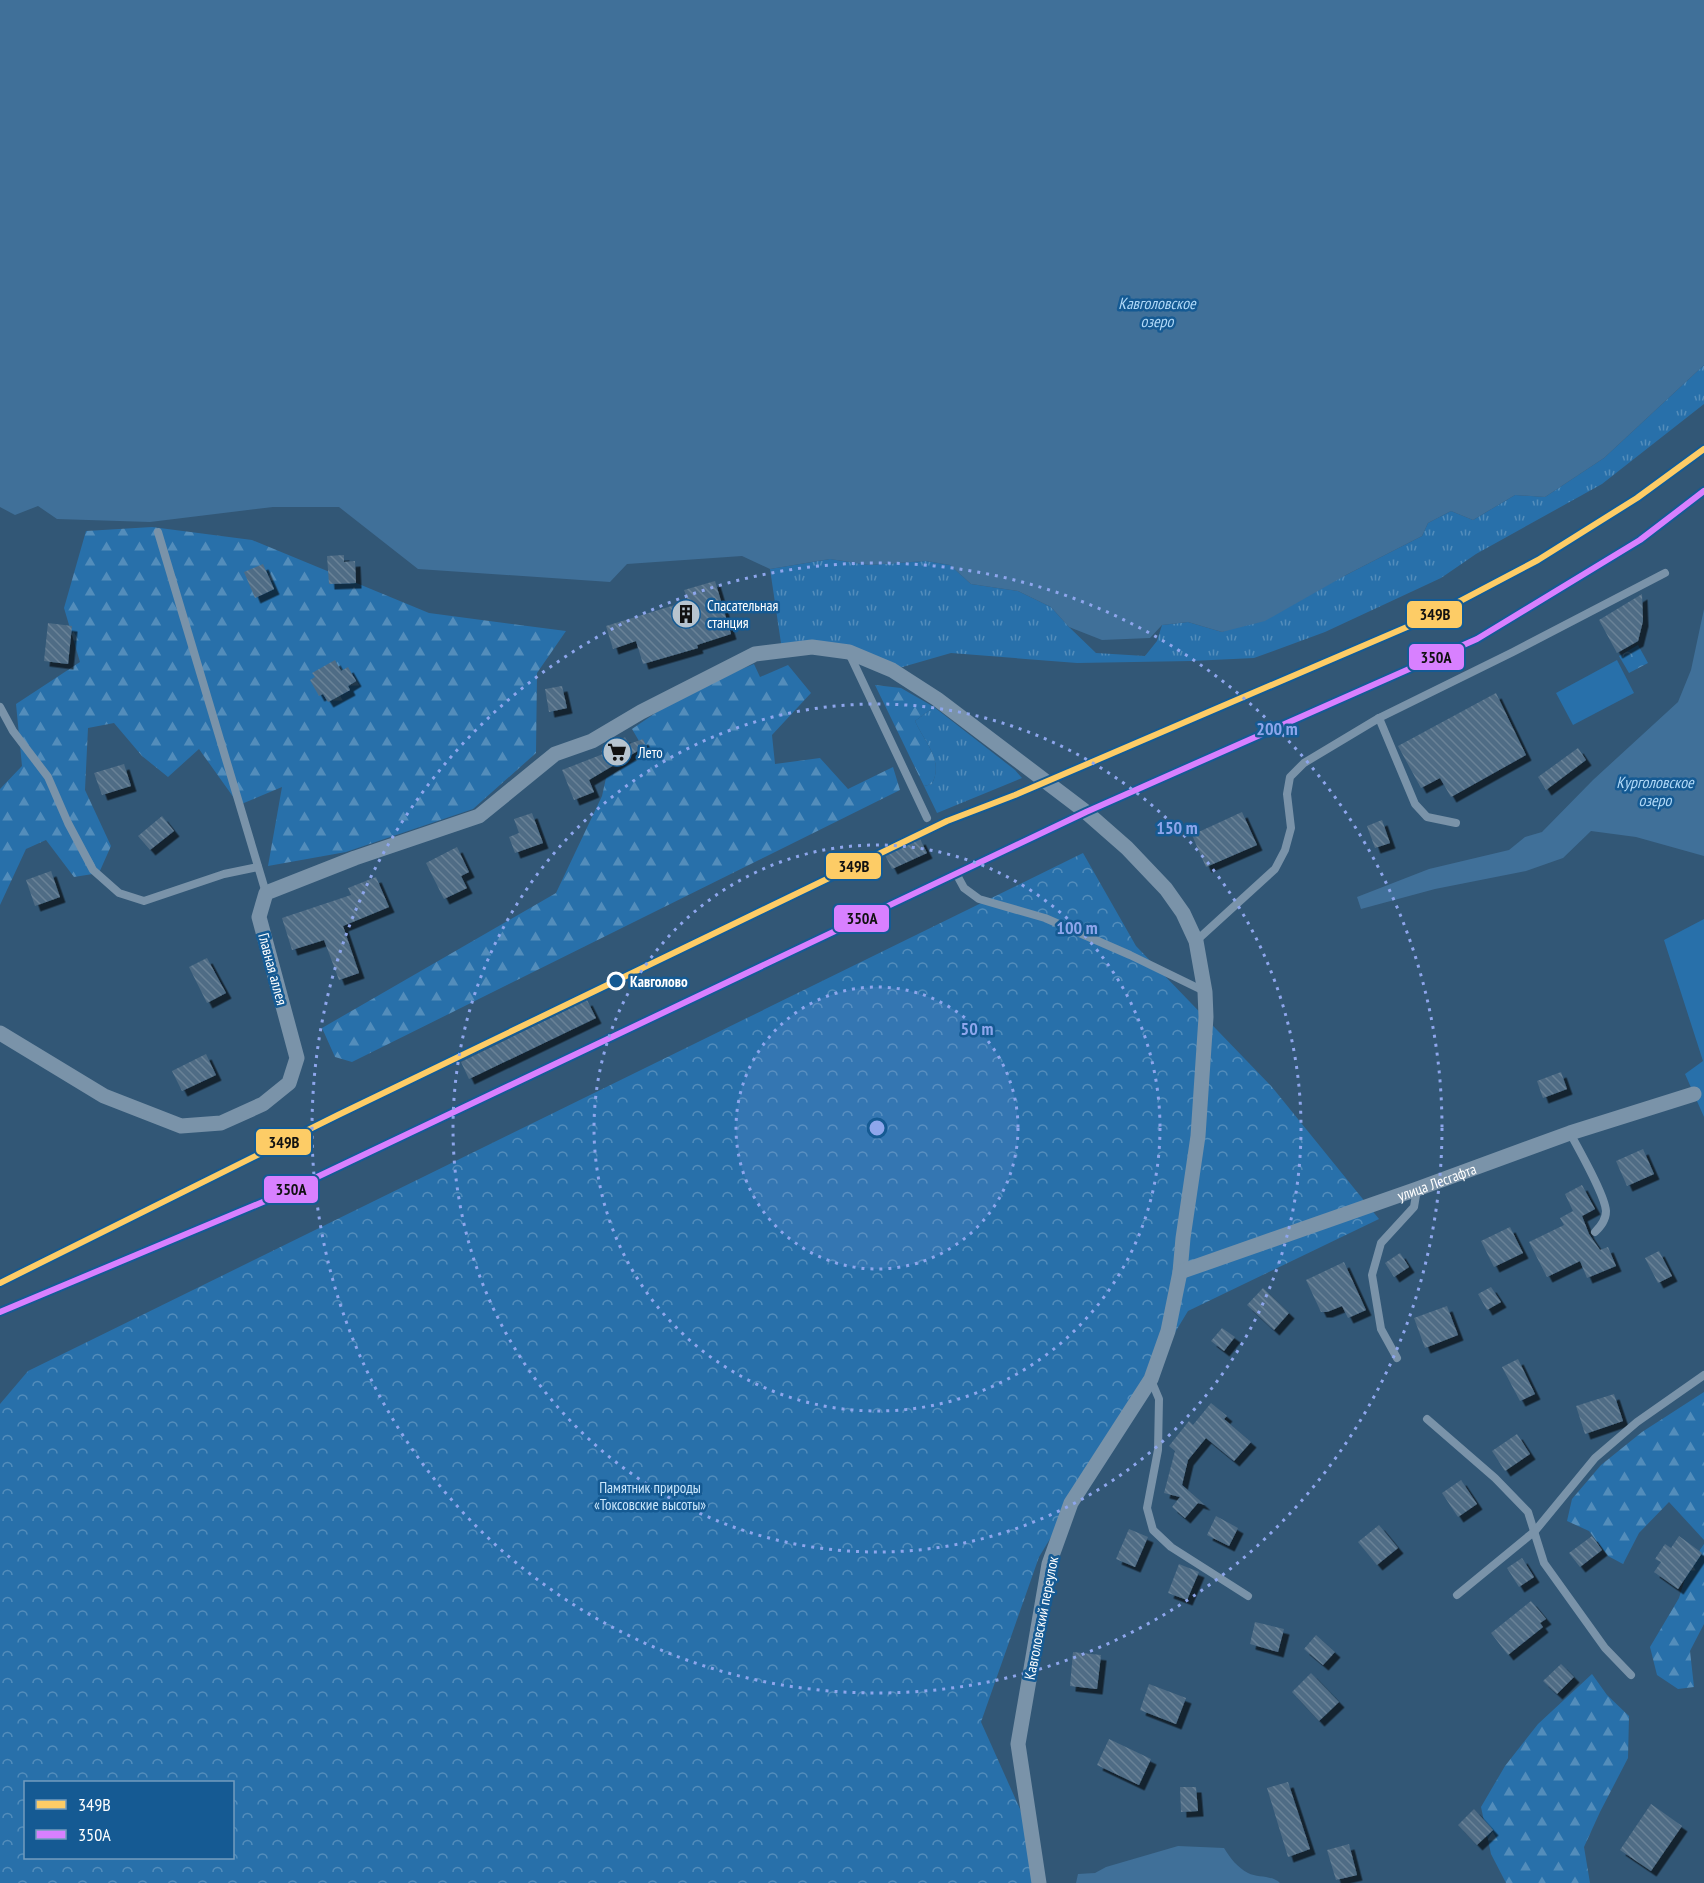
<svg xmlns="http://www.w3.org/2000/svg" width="1704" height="1883" viewBox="0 0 1704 1883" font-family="'PT Sans Narrow',sans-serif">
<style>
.grass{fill:url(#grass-tufts)}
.forest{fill:url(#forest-firs)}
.park{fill:url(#park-crowns);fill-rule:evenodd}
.pitch{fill:#2870aa}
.water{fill:#407099}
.building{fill:url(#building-back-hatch);filter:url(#shadow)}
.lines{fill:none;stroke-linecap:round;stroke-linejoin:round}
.service{stroke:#7a93a9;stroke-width:8}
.minor{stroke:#7a93a9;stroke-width:15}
.rail-1-casing{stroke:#155a93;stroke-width:10}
.rail-2-casing{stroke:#155a93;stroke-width:10}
.rail-1{stroke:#fdcc66;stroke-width:6}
.rail-2{stroke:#d880ff;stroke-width:6}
.ring{fill:none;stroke:#8ea6ec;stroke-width:3;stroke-dasharray:3 6}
.stop-dot{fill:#155a93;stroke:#fff;stroke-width:3}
.labels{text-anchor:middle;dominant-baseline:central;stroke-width:5;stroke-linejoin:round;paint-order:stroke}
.poi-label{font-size:15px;fill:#fff;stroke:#155a93;text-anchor:start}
.street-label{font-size:15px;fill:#fff;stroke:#155a93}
.stop-label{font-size:15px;font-weight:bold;fill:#fff;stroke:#155a93;text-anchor:start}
.park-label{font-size:15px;fill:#cbe7fc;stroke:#155a93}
.water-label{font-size:16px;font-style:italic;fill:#b0d9f8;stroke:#155a93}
.centre{fill:#8ea6ec;stroke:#155a93;stroke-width:3}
.ring-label{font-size:18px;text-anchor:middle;font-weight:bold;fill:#8ea6ec;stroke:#155a93;stroke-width:5;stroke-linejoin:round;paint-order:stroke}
.line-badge{stroke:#155a93;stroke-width:2}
.pale-badge-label{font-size:16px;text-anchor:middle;font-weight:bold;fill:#111}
</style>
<defs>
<pattern id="grass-tufts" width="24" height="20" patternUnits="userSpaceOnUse" patternTransform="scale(1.5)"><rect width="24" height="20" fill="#2870aa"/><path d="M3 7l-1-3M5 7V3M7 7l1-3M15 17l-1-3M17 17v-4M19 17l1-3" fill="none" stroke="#538dbb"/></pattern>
<pattern id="forest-firs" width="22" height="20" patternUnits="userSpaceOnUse" patternTransform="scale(1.5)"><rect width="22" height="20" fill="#2870aa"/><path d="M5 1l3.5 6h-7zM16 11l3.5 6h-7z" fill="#538dbb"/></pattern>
<pattern id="park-crowns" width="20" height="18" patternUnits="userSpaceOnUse" patternTransform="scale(1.5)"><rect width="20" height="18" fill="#2870aa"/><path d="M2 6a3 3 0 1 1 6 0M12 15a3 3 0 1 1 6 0" fill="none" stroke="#538dbb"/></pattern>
<pattern id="building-back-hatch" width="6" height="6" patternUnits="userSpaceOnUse" patternTransform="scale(1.5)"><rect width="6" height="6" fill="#4f6c85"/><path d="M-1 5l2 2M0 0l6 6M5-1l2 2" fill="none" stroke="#698297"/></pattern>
<filter id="shadow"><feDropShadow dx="5.5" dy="5.5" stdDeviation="0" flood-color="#0009"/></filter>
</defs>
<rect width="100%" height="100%" fill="#325776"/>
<g class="grass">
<polygon points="1704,365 1704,404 1602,484 1476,554 1441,578 1325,632 1254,658 1191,661 1077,663 951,653 892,670 849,652 782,650 770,569 830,559 869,565 926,561 950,565 971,584 1018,591 1051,607 1069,627 1096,653 1145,656 1157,641 1162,625 1188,622 1222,632 1346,575 1422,536 1428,523 1451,511 1473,520 1515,495 1545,497 1604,458"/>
<path d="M934,707L1015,770L1022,778L937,813L924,786L932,784C944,760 925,743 915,721Z"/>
</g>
<g class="forest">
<polygon points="152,527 252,540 429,613 566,631 537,673 536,753 473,809 346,852 268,866 282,787 239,805 199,749 168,777 142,756 114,723 88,728 85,790 111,846 99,873 74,877 46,840 26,849 0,905 0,789 22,766 16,704 80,662 64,608 86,531"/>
<polygon points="754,664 760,677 788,665 811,693 772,735 775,764 820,758 848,789 893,767 900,790 352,1062 335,1057 322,1028 556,893 602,796 606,778 646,753 632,729 686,692"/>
<path d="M875,685L901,688L934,707L915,721C925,743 944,760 932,784L924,786Z"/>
<polygon points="1704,1392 1704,1540 1669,1502 1639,1533 1623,1564 1608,1556 1589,1531 1567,1521 1572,1499 1601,1465 1642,1432"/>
<polygon points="1704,1544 1704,1624 1690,1651 1694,1687 1678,1689 1657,1675 1650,1647 1679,1598 1689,1566"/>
<polygon points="1592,1674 1607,1695 1629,1716 1628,1758 1600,1812 1584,1847 1590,1883 1506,1883 1491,1854 1481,1807 1505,1766 1538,1724"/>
</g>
<g class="park">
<polygon points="1638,645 1648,663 1629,673 1619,656"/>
<path d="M1083,853L1136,946L1272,1087L1379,1219L1188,1311L1039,1557L981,1722L1029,1829L1033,1883H0V1404L28,1371ZM26,1782H232V1858H26Z"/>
</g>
<g class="pitch">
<polygon points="1617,660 1634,693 1573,725 1556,693"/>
<polygon points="1704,919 1704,1117 1685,1074 1703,1061 1664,940"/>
</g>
<g class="water">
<polygon points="0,0 1704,0 1704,365 1604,458 1545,497 1515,495 1473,520 1451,511 1428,523 1422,536 1346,575 1265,621 1222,632 1188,622 1162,625 1150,638 1102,640 1069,627 1051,607 1018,591 971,584 950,565 926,561 869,565 830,559 770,569 742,556 627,564 610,582 418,569 339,507 273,507 150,522 57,519 38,506 15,515 0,507"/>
<polygon points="1704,609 1704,856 1636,837 1591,831 1563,858 1526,871 1435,889 1361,909 1357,897 1429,869 1509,850 1525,837 1542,832 1593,780 1678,702 1691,670"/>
<path d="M1178,1846L1224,1848C1231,1859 1237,1867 1248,1873C1258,1878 1272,1875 1280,1883H1076L1078,1874L1095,1873L1106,1867Z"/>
</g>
<g class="building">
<polygon points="344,555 344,562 355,561 356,583 329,584 327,556"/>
<polygon points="263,564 274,589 255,598 244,572"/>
<polygon points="715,581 731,634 697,645 698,648 643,664 636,641 613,649 606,626 688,601 684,590"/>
<polygon points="1642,594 1643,621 1638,641 1617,653 1599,620"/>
<polygon points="48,623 72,626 68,664 44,661"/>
<polygon points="335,660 341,671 348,667 356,681 348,686 350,690 328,702 323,694 319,696 310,680 315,677 312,673"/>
<polygon points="562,686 567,708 549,712 545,689"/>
<polygon points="1496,693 1526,755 1451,797 1440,778 1421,788 1398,746"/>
<polygon points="625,737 629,744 643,739 646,746 589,780 594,792 574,800 562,770 603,754 601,751"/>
<polygon points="1578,748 1586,760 1546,790 1538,777"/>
<polygon points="124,764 131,786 102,795 94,773"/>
<polygon points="1242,812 1257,845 1206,867 1192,835"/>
<polygon points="532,813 543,843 515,853 509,837 519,833 514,819"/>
<polygon points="162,816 174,831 150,850 138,836"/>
<polygon points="1382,820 1390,843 1375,848 1367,826"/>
<polygon points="920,839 927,853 892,869 885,855"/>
<polygon points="457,847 469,872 461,876 467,888 444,899 426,863"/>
<polygon points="51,871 60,897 35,906 26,880"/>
<polygon points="376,877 389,907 343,926 359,973 339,980 324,940 292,950 282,918 351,895 348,888"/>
<polygon points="207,958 226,993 207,1003 189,967"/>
<polygon points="587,1000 596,1018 469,1079 461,1062"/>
<polygon points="206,1054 216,1075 182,1091 172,1071"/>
<polygon points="1561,1072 1567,1089 1543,1098 1537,1081"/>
<polygon points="1643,1149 1654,1174 1627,1186 1616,1161"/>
<polygon points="1582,1185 1595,1209 1582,1216 1589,1234 1600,1250 1608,1247 1616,1266 1587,1278 1580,1261 1547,1277 1529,1242 1564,1225 1560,1218 1573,1211 1565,1194"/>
<polygon points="1510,1227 1523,1253 1494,1267 1481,1241"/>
<polygon points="1659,1251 1672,1276 1658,1283 1645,1258"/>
<polygon points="1400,1253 1409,1267 1394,1277 1385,1263"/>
<polygon points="1344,1262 1366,1310 1348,1318 1342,1306 1327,1312 1321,1312 1306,1280"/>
<polygon points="1491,1287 1501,1302 1487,1310 1478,1294"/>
<polygon points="1263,1288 1289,1313 1274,1330 1247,1305"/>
<polygon points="1447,1306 1458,1335 1425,1348 1414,1318"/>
<polygon points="1222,1328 1235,1337 1224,1351 1211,1341"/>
<polygon points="1518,1359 1535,1394 1520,1401 1502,1367"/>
<polygon points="1614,1394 1623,1421 1585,1434 1576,1406"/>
<polygon points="1211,1403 1227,1416 1224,1419 1251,1442 1234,1461 1206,1438 1188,1460 1182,1485 1205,1505 1198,1503 1185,1518 1172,1507 1180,1497 1164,1493 1175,1451 1169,1446 1189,1421 1193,1425"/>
<polygon points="1517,1434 1530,1454 1505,1471 1492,1451"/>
<polygon points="1461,1480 1477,1504 1458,1517 1442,1493"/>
<polygon points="1216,1516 1238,1528 1229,1546 1207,1535"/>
<polygon points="1379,1525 1398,1548 1377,1565 1358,1542"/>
<polygon points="1129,1529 1148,1537 1135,1567 1116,1559"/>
<polygon points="1592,1536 1602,1550 1580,1567 1569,1553"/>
<polygon points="1679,1536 1702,1553 1678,1589 1654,1572 1661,1562 1655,1559 1665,1544 1671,1548"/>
<polygon points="1522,1558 1534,1577 1519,1587 1507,1568"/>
<polygon points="1179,1564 1199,1572 1187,1600 1168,1593"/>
<polygon points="1531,1601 1546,1619 1540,1623 1543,1627 1508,1655 1491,1633"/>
<polygon points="1255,1622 1284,1629 1278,1652 1250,1644"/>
<polygon points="1316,1635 1335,1652 1323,1665 1304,1649"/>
<polygon points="1073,1652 1101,1655 1097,1689 1070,1686"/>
<polygon points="1561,1664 1574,1677 1557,1694 1543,1681"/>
<polygon points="1311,1673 1339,1702 1319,1721 1292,1692"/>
<polygon points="1149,1684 1186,1698 1176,1724 1140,1710"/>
<polygon points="1109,1739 1151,1759 1139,1785 1097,1765"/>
<polygon points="1288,1782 1310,1849 1288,1857 1267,1788"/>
<polygon points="1180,1787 1196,1787 1198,1811 1181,1812"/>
<polygon points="1651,1804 1682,1826 1651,1871 1620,1850"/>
<polygon points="1474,1809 1493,1830 1477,1845 1458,1825"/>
<polygon points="1349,1844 1357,1875 1336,1880 1327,1850"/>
</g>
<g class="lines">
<g class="service">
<polyline points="158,532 266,893"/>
<polyline points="849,653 927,818"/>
<polyline points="0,707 13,731 48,777 68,823 93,870 119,893 144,901 224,874 258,867"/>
<polyline points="1379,718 1415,804 1427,817 1456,823"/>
<polyline points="958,877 964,888 979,899 1045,918 1130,955 1204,991"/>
<polyline points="1196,941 1275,869 1285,850 1291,828 1287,794 1290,777 1304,763 1379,718 1513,652 1665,573"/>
<path d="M1570,1133C1579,1150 1605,1195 1606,1211C1606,1220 1601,1226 1595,1232"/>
<polyline points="1397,1358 1381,1329 1372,1275 1381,1243 1414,1207 1417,1189"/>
<polyline points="1151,1380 1159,1399 1158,1450 1147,1508 1153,1530 1171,1547 1248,1596"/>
<polyline points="1427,1419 1495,1478 1528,1512 1544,1563 1605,1648 1631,1675"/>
<polyline points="1457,1595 1535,1531 1595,1458 1637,1422 1704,1375"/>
</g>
<g class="minor">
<polyline points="0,1033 104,1096 181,1126 221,1123 263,1104 289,1083 297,1058 259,917 266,893 355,858 479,816 555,754 592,741 641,712 755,654 812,647 849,652 892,670 937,699 1086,812 1127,848 1166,889 1183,913 1196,941 1205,992 1206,1017 1198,1136 1183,1238 1180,1272 1168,1331 1151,1379 1071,1503 1049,1564 1018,1744 1039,1883"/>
<path id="s1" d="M1180,1272L1417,1189L1570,1133L1694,1094"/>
</g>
<g class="rail-1-casing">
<polyline id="rail-1" points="0,1283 338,1115 947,821 1015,795 1428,618 1538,560 1637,498 1704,449"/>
</g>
<g class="rail-2-casing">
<polyline id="rail-2" points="0,1312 277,1196 1086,812 1477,639 1640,540 1704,491"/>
</g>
<use href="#rail-1" class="rail-1"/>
<use href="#rail-2" class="rail-2"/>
</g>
<circle cx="877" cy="1128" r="141" fill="#8ea6ec" fill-opacity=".12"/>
<g class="ring">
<circle cx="877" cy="1128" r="141"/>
<circle cx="877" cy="1128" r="283"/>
<circle cx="877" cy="1128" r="424"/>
<circle cx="877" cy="1128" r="565"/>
</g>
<defs>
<g id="building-disc" transform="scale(1.5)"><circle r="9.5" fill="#b7c4cf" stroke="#155a93"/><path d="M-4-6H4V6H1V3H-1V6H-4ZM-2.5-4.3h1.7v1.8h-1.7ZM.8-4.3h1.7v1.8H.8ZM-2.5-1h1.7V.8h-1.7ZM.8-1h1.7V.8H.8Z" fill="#111"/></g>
<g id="supermarket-disc" transform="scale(1.5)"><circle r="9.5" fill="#b7c4cf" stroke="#155a93"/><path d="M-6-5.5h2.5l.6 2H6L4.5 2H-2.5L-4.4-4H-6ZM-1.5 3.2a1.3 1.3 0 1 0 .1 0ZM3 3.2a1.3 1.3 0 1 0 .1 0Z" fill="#111"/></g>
</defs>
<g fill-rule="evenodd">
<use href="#building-disc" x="686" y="614"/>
<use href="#supermarket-disc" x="617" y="752"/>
</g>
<circle class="stop-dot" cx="616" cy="981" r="8"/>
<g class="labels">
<g class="poi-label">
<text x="707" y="605">Спасательная<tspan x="707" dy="17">станция</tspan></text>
<text x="638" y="752">Лето</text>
</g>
<g class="street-label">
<text transform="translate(273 969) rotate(75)">Главная аллея</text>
<text stroke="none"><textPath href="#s1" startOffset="272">улица Лесгафта</textPath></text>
<text transform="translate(1041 1618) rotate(-79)">Кавголовский переулок</text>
</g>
<g class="stop-label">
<text x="630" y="981">Кавголово</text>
</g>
<g class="park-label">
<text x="650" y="1487">Памятник природы<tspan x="650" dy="17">«Токсовские высоты»</tspan></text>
</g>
<g class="water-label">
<text x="1157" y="303">Кавголовское<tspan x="1157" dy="18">озеро</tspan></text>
<text x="1655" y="782">Курголовское<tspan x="1655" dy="18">озеро</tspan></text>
</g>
</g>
<circle cx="877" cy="1128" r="9" class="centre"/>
<g class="ring-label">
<text x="1277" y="735">200 m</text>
<text x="1177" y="834">150 m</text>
<text x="1077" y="934">100 m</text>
<text x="977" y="1035">50 m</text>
</g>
<g class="line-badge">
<rect x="1406" y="600" width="57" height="29" rx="6" fill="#fdcc66"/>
<rect x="1408" y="643" width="57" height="28" rx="6" fill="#d880ff"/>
<rect x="825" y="852" width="57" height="28" rx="6" fill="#fdcc66"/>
<rect x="833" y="904" width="57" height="29" rx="6" fill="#d880ff"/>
<rect x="255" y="1128" width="57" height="28" rx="6" fill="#fdcc66"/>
<rect x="263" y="1175" width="56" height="29" rx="6" fill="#d880ff"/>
</g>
<g class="pale-badge-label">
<text x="1435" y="620">349В</text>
<text x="1436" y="663">350А</text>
<text x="854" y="872">349В</text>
<text x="862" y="924">350А</text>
<text x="284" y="1148">349В</text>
<text x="291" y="1195">350А</text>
</g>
<rect x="24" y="1781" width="210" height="78" fill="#155a93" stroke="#739cbe" stroke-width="1.5"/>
<rect x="36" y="1800" width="30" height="9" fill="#fdcc66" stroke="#739cbe" stroke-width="1.5"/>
<text x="78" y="1811" font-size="18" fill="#ffffff">349В</text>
<rect x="36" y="1830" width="30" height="9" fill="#d880ff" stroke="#739cbe" stroke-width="1.5"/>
<text x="78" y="1841" font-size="18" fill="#ffffff">350А</text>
</svg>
